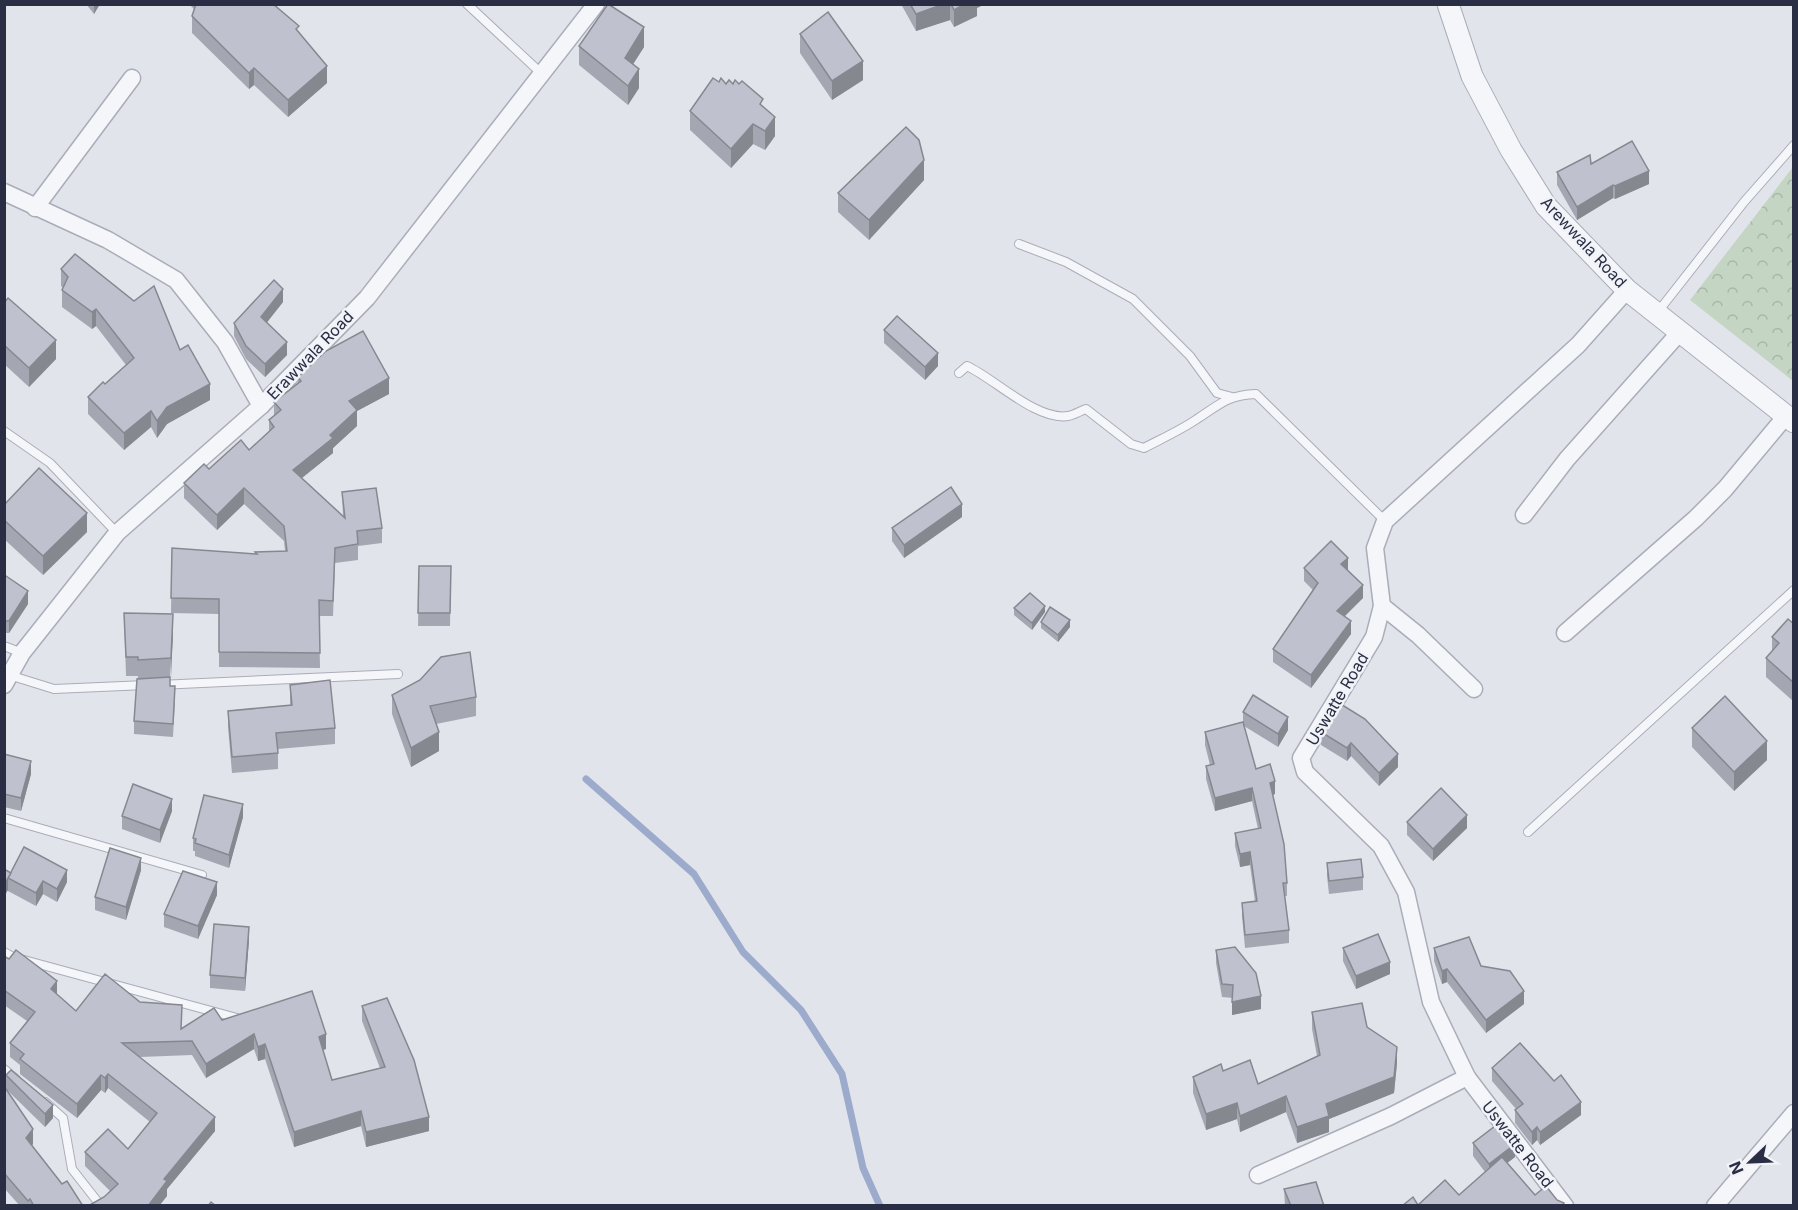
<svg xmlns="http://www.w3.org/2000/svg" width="1798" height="1210" viewBox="0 0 1798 1210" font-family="Inter,sans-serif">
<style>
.park{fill:url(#park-crowns)}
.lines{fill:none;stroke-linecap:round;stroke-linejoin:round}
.stream{stroke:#9cabcc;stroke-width:7}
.service-casing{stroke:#aaadb9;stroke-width:10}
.minor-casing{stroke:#aaadb9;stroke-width:19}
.tertiary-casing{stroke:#aaadb9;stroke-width:23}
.service{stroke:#f5f6f9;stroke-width:8}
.minor{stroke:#f5f6f9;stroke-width:16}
.tertiary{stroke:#f5f6f9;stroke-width:21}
.wall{fill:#a4a7b1}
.shaded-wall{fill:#868890}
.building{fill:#bfc2ce;stroke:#868890;stroke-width:1.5}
.labels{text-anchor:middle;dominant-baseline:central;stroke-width:5;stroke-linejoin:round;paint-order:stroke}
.street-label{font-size:16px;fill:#292e44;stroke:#f2f3f8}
</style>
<defs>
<pattern id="park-crowns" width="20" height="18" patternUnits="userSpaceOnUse" patternTransform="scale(1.5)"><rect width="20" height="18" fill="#c4d5c3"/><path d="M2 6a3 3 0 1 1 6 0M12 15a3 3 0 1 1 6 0" fill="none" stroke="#a8b7a9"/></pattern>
</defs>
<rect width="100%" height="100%" fill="#e2e4eb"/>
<polygon class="park" points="1793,167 1794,168 1793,381 1690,300"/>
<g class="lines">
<polyline class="stream" points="586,779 694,874 743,952 801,1010 842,1074 863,1168 880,1206"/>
<g class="service-casing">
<g id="service">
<polyline points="467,4 542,74"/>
<polyline points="1019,244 1066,262 1133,299 1190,356 1217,393 1232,397"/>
<polyline points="1657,313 1744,202 1794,145"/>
<path d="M959,373L967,366C995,379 1037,421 1068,416C1074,415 1080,411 1086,409L1131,444L1144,448C1161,439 1181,430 1197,419C1220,404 1228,395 1256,394L1385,521"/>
<polyline points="4,431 50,463 117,533"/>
<polyline points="4,646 22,653"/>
<polyline points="9,675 54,689 146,685"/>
<polyline points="159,685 398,674"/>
<polyline points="4,818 202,875"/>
<polyline points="1528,832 1794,590"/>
<polyline points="4,952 13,957 237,1018"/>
<polyline points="4,1069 16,1079"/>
<polyline points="45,1102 63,1118 72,1169 101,1206"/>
</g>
</g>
<g class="minor-casing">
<g id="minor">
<polyline points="4,192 108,240 176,280 225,342 261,406"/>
<polyline points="35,208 132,78"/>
<polyline points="1524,515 1567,459 1680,332"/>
<polyline points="1382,606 1418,635 1474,689"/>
<polyline points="1565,633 1696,518 1725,489 1785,417"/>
<polyline points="4,685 22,653 117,533 261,406 367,298 596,4"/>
<polyline points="1258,1175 1391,1116 1467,1077"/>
<polyline points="1565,1206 1467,1077 1431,1002 1406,892 1381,846 1305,772 1301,758 1374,637 1382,606 1375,548 1385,521 1578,345 1627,290"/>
<polyline points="1715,1206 1794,1113"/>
</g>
</g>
<g class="tertiary-casing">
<polyline id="tertiary" points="1448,4 1472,76 1511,150 1546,206 1627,290 1794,422"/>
</g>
<use href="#service" class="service"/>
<use href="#minor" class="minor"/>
<use href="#tertiary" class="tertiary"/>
</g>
<g class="wall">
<polygon points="86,4 100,4 94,14"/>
<polygon points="189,4 273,4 299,32 327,83 288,117 254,85 249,89 192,33 192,16 194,9"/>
<polygon points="901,4 985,4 977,8 977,16 954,27 950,20 916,31"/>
<polygon points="800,34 863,80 832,100 800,53"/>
<polygon points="579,46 644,47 633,64 639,88 628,105 579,65"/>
<polygon points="719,82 763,106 775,136 765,150 753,144 731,168 690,130 690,111"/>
<polygon points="1591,164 1649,184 1615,199 1613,198 1577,220 1557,185 1557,172"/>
<polygon points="924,180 869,240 838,212 838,193"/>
<polygon points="61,269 180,350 210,400 167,424 157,438 151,427 124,450 88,414 88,397 105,384 126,365 96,326 92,329 62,307 62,290 63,288 61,286"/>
<polygon points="283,302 267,322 287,355 265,377 246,359 234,336 234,323"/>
<polygon points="4,303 56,359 29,387 4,364"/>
<polygon points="884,330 938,366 925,380 884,343"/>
<polygon points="298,377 389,394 357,411 357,426 333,448 333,453 302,478 343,516 342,492 382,528 382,543 358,546 358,560 335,563 333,616 319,616 320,668 219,667 219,614 171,613 172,548 255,554 255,552 285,551 284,541 244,504 217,530 184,498 184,483 209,469 249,450 269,432 269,420 274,416 274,402 298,383"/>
<polygon points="4,505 87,532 43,575 4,539"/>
<polygon points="962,517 904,558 892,541 892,528"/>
<polygon points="419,566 451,566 450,626 418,626"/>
<polygon points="1304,568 1348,571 1363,598 1344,616 1351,634 1311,688 1273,662 1273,649 1313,590 1304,581"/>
<polygon points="4,578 28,604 9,633 4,633"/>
<polygon points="1014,608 1045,612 1032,630 1014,615"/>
<polygon points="124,613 173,633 170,678 170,686 175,699 173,737 134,734 134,721 138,676 126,676"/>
<polygon points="1041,622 1070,627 1058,642 1041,628"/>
<polygon points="1794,624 1794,700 1793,701 1766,677 1766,658 1772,652 1772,637"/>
<polygon points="290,685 335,728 335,744 278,749 278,769 232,773 228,727 228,711 290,705"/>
<polygon points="392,695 476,697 476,716 436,724 439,751 411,767 392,714"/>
<polygon points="1339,703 1398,767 1379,786 1351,756 1347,761 1321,745 1321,732"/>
<polygon points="1243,712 1288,730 1278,747 1244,726 1256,769 1275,794 1273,795 1287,883 1287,896 1285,896 1289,930 1289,943 1245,948 1242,916 1242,903 1255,902 1250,865 1240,867 1235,846 1235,833 1258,829 1252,801 1215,811 1206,779 1206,766 1210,765 1205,745 1205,732 1243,722"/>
<polygon points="1692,728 1767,760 1734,791 1692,747"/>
<polygon points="4,754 31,774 21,811 4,807"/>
<polygon points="172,811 160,843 122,829 122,816"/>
<polygon points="243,817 229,868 195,856 195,851 193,851 193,838"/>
<polygon points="1407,822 1467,828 1433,861 1407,835"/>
<polygon points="1327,863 1363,877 1363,890 1329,894 1327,876"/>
<polygon points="4,869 11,873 67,882 57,902 43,894 36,906 8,891 8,890 4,896"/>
<polygon points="141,870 126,920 95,910 95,897"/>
<polygon points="217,895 198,939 164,927 164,914"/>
<polygon points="249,940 245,991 210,988 210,975"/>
<polygon points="1343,948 1390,974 1356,989 1343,961"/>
<polygon points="1434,948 1481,966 1524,1004 1486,1033 1447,982 1442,984 1434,961"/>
<polygon points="1216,950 1261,1009 1232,1015 1233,998 1222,997 1216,963"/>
<polygon points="4,956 57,995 76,1011 140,1002 182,1019 181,1028 222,1020 326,1049 323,1050 332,1080 380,1068 362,1021 362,1006 429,1131 366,1147 361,1126 294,1147 265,1059 258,1061 254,1049 206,1078 192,1055 140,1057 215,1131 167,1189 167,1196 159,1206 88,1206 104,1197 110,1191 85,1166 85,1152 128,1149 150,1122 108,1088 105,1093 101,1090 77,1118 20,1074 20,1065 10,1057 10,1043 27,1021 4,1005"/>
<polygon points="1312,1012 1367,1027 1397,1063 1394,1093 1329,1119 1329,1132 1297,1143 1286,1112 1240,1132 1237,1119 1206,1130 1193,1093 1193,1077 1223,1071 1258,1084 1317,1056 1312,1029"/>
<polygon points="1492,1068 1554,1081 1581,1115 1540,1145 1537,1140 1532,1145 1515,1123 1515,1110 1516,1109 1492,1081"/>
<polygon points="6,1075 53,1118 45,1127 6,1089 33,1144 32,1145 62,1184 83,1206 20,1206 4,1188 4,1086 6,1088"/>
<polygon points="1473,1143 1515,1157 1507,1163 1535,1195 1557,1200 1564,1206 1418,1205 1459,1195 1485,1172 1473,1156"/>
<polygon points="1284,1189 1324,1206 1285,1206"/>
</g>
<g class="shaded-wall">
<polygon points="94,4 100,4 94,14"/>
<polygon points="944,4 950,4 950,20 916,31 916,14"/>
<polygon points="965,4 985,4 977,8 977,16 954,27 954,10"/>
<polygon points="644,27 644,47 625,77 625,58"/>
<polygon points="863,61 863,80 832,100 832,81"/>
<polygon points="327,66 327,83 288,117 288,100"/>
<polygon points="254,68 254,85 249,89 249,73"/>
<polygon points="639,69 639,88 628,105 628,86"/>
<polygon points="775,117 775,136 765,150 765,131"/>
<polygon points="753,124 753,144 731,168 731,149"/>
<polygon points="924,160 924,180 869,240 869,220"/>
<polygon points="1649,171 1649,184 1615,199 1615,186"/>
<polygon points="1613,185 1613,198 1577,220 1577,207"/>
<polygon points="283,289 283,302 261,330 261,317"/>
<polygon points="96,309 96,326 92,329 92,312"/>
<polygon points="56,340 56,359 29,387 29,368"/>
<polygon points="287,342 287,355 265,377 265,364"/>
<polygon points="938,353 938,366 925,380 925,367"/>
<polygon points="389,378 389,394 357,411 357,426 333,448 333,453 293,485 293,470 330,435 349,401"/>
<polygon points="210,384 210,400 167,424 157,438 157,421 167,407"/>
<polygon points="151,411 151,427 124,450 124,433"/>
<polygon points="244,488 244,504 217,530 217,515"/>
<polygon points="962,504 962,517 904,558 904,545"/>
<polygon points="87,513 87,532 43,575 43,556"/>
<polygon points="1348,558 1348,571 1341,564"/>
<polygon points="1363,585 1363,598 1337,624 1337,611"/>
<polygon points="28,591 28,604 9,633 9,621"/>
<polygon points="1045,606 1045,612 1032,630 1032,623"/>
<polygon points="173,614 173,633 171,678 171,658"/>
<polygon points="1070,620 1070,627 1058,642 1058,635"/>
<polygon points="1351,621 1351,634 1311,688 1311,675"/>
<polygon points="1794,681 1794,700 1793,701 1793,682"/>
<polygon points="1288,717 1288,730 1278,747 1278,734"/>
<polygon points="439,732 439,751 411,767 411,748"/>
<polygon points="1767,741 1767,760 1734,791 1734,772"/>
<polygon points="1351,743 1351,756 1347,761 1347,748"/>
<polygon points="1398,754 1398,767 1379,786 1379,773"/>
<polygon points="31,761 31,774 21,811 21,798"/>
<polygon points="1275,781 1275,794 1270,796 1270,783"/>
<polygon points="1252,788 1252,801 1215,811 1215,798"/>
<polygon points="172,799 172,811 160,843 160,830"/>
<polygon points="243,804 243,817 229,868 229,855"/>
<polygon points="1467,815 1467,828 1433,861 1433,849"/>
<polygon points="1250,852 1250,865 1240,867 1240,854"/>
<polygon points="141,858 141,870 126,920 126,907"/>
<polygon points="67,870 67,882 57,902 57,889"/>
<polygon points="8,879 8,890 4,896 4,885"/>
<polygon points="43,881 43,894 36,906 36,893"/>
<polygon points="217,882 217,895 198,939 198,926"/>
<polygon points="249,927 249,940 245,991 245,978"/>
<polygon points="1390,962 1390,974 1356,989 1356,976"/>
<polygon points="1447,969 1447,982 1442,984 1442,971"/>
<polygon points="57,981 57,995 51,989"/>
<polygon points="1524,991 1524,1004 1486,1033 1486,1020"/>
<polygon points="1261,996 1261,1009 1232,1015 1232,1002"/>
<polygon points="254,1034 254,1049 206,1078 206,1064"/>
<polygon points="326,1034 326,1049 319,1051 319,1037"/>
<polygon points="265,1044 265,1059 258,1061 258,1047"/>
<polygon points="1397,1047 1397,1063 1394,1093 1329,1119 1329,1132 1297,1143 1297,1127"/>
<polygon points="108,1074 108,1088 105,1093 105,1078"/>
<polygon points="101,1075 101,1090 77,1118 77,1104"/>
<polygon points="1286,1096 1286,1112 1240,1132 1240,1116"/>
<polygon points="1581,1102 1581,1115 1540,1145 1540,1132"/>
<polygon points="1237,1103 1237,1119 1206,1130 1206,1114"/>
<polygon points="53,1105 53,1118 45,1127 45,1114"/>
<polygon points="361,1111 361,1126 294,1147 294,1132"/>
<polygon points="215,1117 215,1131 167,1189 167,1196 159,1206 148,1206 164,1179"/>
<polygon points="429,1117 429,1131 366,1147 366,1132"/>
<polygon points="1537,1127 1537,1140 1532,1145 1532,1132"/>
<polygon points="33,1129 33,1144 26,1152 26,1138"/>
<polygon points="1515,1144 1515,1157 1489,1177 1489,1164"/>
</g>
<g class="building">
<polygon points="196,4 273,4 299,26 296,29 327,66 288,100 254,68 249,73 192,16"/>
<polygon points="608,4 644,27 625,58 639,69 628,86 579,46"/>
<polygon points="910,4 944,4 916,14"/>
<polygon points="951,4 965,4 954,10"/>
<polygon points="828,12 863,61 832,81 800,34"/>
<polygon points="713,78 719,82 721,78 726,84 729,80 733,84 735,80 739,84 742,81 763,99 760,104 775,117 765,131 753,124 731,149 690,111"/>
<polygon points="906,127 919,140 924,160 869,220 838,193"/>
<polygon points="1632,141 1649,171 1615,186 1613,185 1577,207 1557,172 1590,155 1591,164"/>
<polygon points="75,254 134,301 154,286 180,350 188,345 210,384 167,407 157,421 151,411 124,433 88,397 103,382 105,384 134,358 96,309 92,312 62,290 68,277 61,269"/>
<polygon points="274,280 283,289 261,317 287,342 265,364 246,346 234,323"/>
<polygon points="8,298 56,340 29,368 4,345 4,303"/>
<polygon points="897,316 938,353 925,367 884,330"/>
<polygon points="363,331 389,378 349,401 357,410 330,435 333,438 293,470 345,518 342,492 376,488 382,528 357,531 358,544 335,548 333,601 319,600 320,653 219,652 219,599 171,598 172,548 257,554 255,552 287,551 284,526 244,488 217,515 184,483 204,464 209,469 241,440 249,450 274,427 269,420 281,410 274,402 301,381 298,377 326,351"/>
<polygon points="39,468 87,513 43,556 4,520 4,505"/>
<polygon points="951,487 962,504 904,545 892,528"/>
<polygon points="1331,541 1348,558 1341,564 1363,585 1337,611 1351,621 1311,675 1273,649 1318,583 1304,568"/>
<polygon points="419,566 451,566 450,613 418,613"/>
<polygon points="6,576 28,591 9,621 4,621 4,578"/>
<polygon points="1030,593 1045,606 1032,623 1014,608"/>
<polygon points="1050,607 1070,620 1058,635 1041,622"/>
<polygon points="124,613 173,614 171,658 138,660 138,657 126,657"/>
<polygon points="1788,619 1794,624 1793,682 1766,658 1779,643 1772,637"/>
<polygon points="470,652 476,697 430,706 439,732 411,748 392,695 420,680 441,657"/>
<polygon points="170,677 170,686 175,686 173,724 134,721 137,679"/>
<polygon points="330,680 335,728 276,733 278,753 232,757 228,711 292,705 290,685"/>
<polygon points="1253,695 1288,717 1278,734 1243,712"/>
<polygon points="1725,696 1767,741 1734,772 1692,728"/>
<polygon points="1339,703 1365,719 1398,754 1379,773 1351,743 1347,748 1321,732"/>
<polygon points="1243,722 1256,769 1270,764 1275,781 1270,783 1284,844 1287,883 1283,883 1289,930 1245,935 1242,903 1257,901 1250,852 1240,854 1235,833 1261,828 1252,788 1215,798 1206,766 1214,764 1205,732"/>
<polygon points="4,754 31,761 21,798 4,794"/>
<polygon points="133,784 172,799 160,830 122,816"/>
<polygon points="1441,788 1467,815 1433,849 1407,822"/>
<polygon points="204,795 243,804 229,855 195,843 196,839 193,838"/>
<polygon points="24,847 67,870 57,889 43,881 36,893 8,878"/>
<polygon points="110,848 141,858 126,907 95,897"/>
<polygon points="1361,859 1363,877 1329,881 1327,863"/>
<polygon points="4,869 11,873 4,885"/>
<polygon points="183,871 217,882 198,926 164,914"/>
<polygon points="214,924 249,927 245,978 210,975"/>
<polygon points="1378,934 1390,962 1356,976 1343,948"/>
<polygon points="1469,937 1481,966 1510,971 1524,991 1486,1020 1447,969 1442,971 1434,948"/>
<polygon points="1235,947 1256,973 1261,996 1232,1002 1233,985 1222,984 1216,950"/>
<polygon points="16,950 57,981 51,989 76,1011 105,974 140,1002 182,1005 181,1029 214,1008 222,1020 312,991 326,1034 319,1037 332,1080 385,1067 362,1006 387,998 414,1060 429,1117 366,1132 361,1111 294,1132 265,1044 258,1047 254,1034 206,1064 192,1041 122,1043 215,1117 164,1179 167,1181 148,1206 88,1206 104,1197 118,1184 85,1152 108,1129 128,1149 157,1113 108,1074 105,1078 101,1075 77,1104 20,1059 24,1054 10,1043 35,1012 4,990 4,956 9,959"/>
<polygon points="1362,1003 1367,1027 1397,1047 1394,1077 1326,1104 1329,1116 1297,1127 1286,1096 1240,1116 1237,1103 1206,1114 1193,1077 1221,1064 1223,1071 1250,1060 1258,1084 1320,1055 1312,1012"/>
<polygon points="1520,1043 1554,1081 1561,1075 1581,1102 1540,1132 1537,1127 1532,1132 1515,1110 1523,1104 1492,1068"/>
<polygon points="11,1070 53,1105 45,1114 6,1075"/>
<polygon points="4,1086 33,1129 26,1138 62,1184 67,1181 83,1206 34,1206 30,1199 28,1201 4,1173"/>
<polygon points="1499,1123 1515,1144 1489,1164 1473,1143"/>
<polygon points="1502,1157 1535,1195 1546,1186 1557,1200 1564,1203 1562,1206 1402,1206 1413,1197 1418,1205 1445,1180 1459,1195"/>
<polygon points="1316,1182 1324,1206 1291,1206 1284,1189"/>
<polygon points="211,1202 216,1206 208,1206"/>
</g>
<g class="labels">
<g class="street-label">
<text transform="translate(1584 242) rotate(47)">Arewwala Road</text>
<text transform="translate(310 355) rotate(-46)">Erawwala Road</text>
<text transform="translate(1337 699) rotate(-59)">Uswatte Road</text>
<text transform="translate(1518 1144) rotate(52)">Uswatte Road</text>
</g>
</g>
<rect width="1798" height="1210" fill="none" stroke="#292e44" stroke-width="12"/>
<g transform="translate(1750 1162) rotate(247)" stroke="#f2f3f8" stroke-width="4.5" paint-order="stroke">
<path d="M0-4.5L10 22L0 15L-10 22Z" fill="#292e44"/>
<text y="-9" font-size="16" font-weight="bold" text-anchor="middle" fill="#292e44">N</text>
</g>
</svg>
